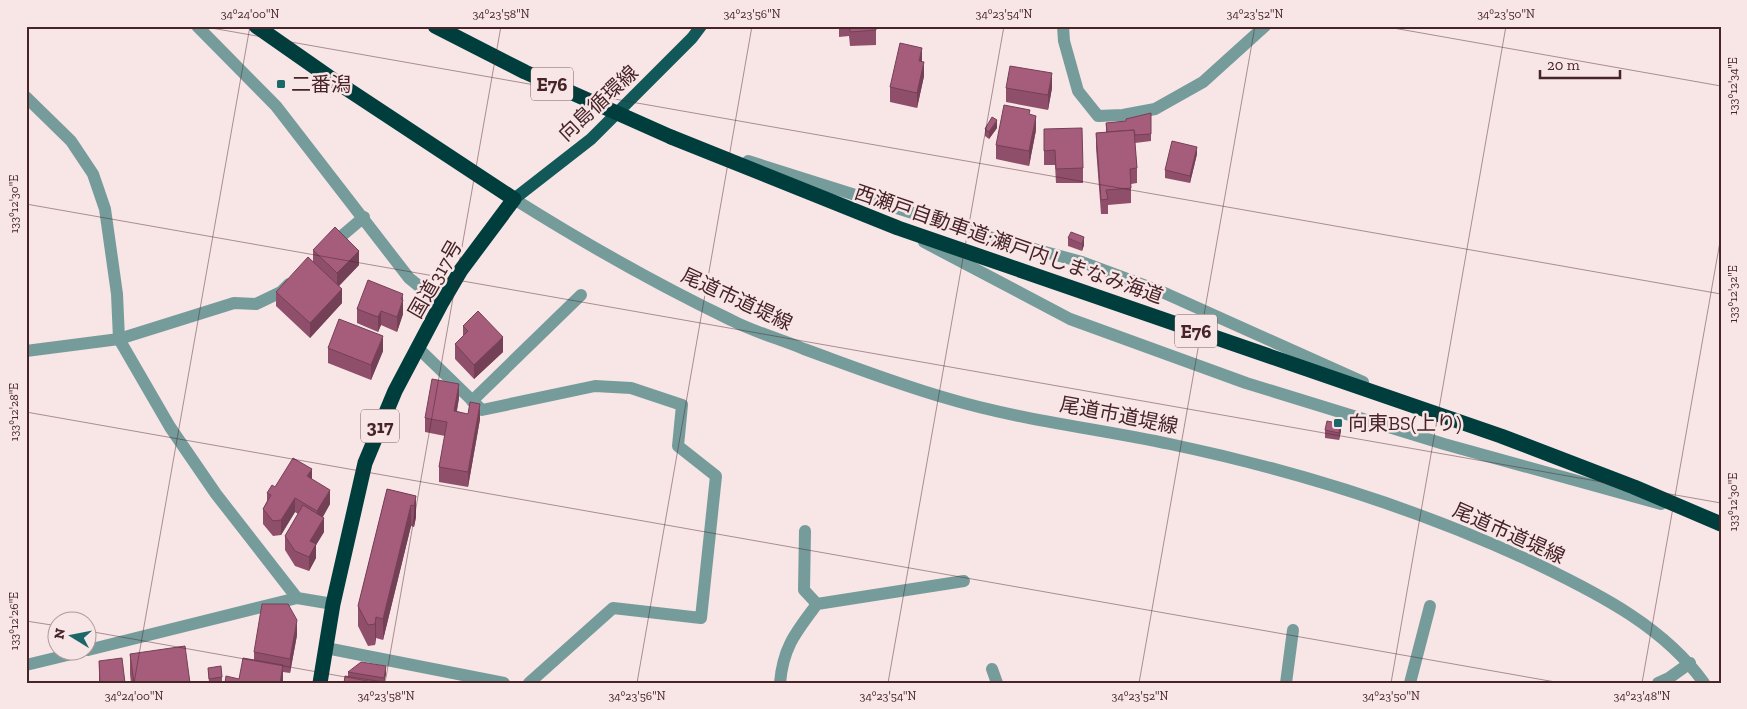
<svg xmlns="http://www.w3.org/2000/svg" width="1747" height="709" viewBox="0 0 1747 709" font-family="'Zilla Slab','Noto Sans JP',serif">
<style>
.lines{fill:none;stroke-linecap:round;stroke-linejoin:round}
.minor{stroke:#759c9b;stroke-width:12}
.major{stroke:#135858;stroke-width:12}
.highway{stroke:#003e3e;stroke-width:15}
.highway-bridge{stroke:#003e3e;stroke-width:15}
.wall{fill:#8f4f6a}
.shaded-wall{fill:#744056}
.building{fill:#a65c7b;stroke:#744056}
.ticks{fill:none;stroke:#462427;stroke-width:1;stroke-opacity:0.45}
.poi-dot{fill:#1b6868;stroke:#f8e5e6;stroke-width:2}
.labels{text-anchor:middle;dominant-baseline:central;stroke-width:5;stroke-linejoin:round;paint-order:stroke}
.shield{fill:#f8e5e6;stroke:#7b5e60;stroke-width:1}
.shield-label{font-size:19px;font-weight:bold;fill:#462427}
.poi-label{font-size:20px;fill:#462427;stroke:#f8e5e6;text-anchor:start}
.street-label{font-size:20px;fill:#462427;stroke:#f8e5e6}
.neatline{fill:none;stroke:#462427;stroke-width:2}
.ticks-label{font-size:12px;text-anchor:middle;fill:#462427}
</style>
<rect width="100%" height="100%" fill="#f8e5e6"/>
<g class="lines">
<g class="minor">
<polyline points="197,26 276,106 409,278 441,304"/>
<polyline points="1063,26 1064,41 1078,91 1098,116 1123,115 1155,109 1203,82 1265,26"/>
<polyline points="26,97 71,141 93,174 105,209 117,294 119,339 170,427 216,494 297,598 333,604"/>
<polyline points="748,161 982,235 1082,262 1160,291 1363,382"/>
<path d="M514,199C584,243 656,284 731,320C754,332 780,339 804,349C851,366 897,384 946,398C1019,420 1095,428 1170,444C1298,471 1423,510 1541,566C1601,595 1665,628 1704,683"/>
<polyline points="924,242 1070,319 1246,383 1444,444 1661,504"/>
<polyline points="331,245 364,217"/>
<polyline points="419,349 482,410 595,386 631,388 682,405 678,446 716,476 701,618 613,608 529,683"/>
<polyline points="26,351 119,339 234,303 256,304 281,292 289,284"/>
<polyline points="472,401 581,295"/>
<polyline points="805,531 804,590 817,604"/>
<polyline points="326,648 504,683"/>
<polyline points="88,650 297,598"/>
<polyline points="26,665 80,652"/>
<polyline points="992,669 997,683"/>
<path d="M780,683C783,647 796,632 817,604L964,581"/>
<polyline points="1286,683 1293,630"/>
<polyline points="1410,683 1430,606"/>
<polyline points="1658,683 1669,678 1690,663"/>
</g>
<polyline class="major" points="514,199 591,139 692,38 701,26"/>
<g class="highway">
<polyline points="256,26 329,77 514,199 461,270 441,304 395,391 365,463 333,604 320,683"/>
<polyline points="671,137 898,228 1501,436 1634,487 1721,524"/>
</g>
<polyline class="highway-bridge" points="435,26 525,72 671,137"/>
</g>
<g class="wall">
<polygon points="839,26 876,26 876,45 850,46 849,36 839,37"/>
<polygon points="922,61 924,76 917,108 890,102 890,87"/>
<polygon points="1006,88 1052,88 1048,110 1006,102"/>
<polygon points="1151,113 1151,141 1135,143 1137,168 1137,183 1131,184 1131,203 1108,205 1108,214 1101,214 1096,148 1096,133 1106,132 1106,123 1126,121"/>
<polygon points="997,128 989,139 985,136 985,129"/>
<polygon points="1044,129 1083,168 1083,183 1056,183 1055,165 1044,165"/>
<polygon points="1036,130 1029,166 996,159 996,145"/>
<polygon points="1197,154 1190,183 1165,178 1165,170"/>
<polygon points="1068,238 1084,245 1082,251 1068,246"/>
<polygon points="313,250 359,265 339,286 342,303 310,338 276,306 276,292 313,261"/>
<polygon points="403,299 403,314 397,332 381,325 378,332 357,323 357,309"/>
<polygon points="463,326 503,352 474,379 455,359 455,344 463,336"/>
<polygon points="328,348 383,351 371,380 328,363"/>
<polygon points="459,398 457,411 480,419 468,487 439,482 439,467 445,436 425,432 425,418"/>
<polygon points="1325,430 1341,431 1339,440 1325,438"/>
<polygon points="312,479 330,504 323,517 324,532 316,545 316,558 309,571 295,566 285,550 285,536 298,514 295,512 281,535 273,536 263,524 263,509 267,501 267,493 275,487"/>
<polygon points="387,489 416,496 416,517 414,527 411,526 383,640 376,638 375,645 368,646 358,626 358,606"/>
<polygon points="297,635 290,673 283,672 283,680 254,660 254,652"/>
<polygon points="130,654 190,683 131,683 130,674"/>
<polygon points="99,661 125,683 99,683"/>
<polygon points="208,668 222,677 222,683 209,683"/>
<polygon points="348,672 386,674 384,683 344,683 348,677"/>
</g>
<g class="shaded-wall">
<polygon points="922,48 922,63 919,61"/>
<polygon points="924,62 924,76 917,108 917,93"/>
<polygon points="1052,73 1052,88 1048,110 1048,95"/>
<polygon points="1036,116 1036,130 1029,166 1029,151"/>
<polygon points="997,120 997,128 989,139 989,132"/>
<polygon points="1197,147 1197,154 1190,183 1190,176"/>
<polygon points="1084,237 1084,245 1082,251 1082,244"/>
<polygon points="359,251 359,265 337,288 337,273"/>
<polygon points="342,289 342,303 310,338 310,323"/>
<polygon points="403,294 403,314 397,332 397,317"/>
<polygon points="381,311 381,325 378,332 378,317"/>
<polygon points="383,336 383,351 371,380 371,365"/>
<polygon points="503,337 503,352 474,379 474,365"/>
<polygon points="459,384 459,398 454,425 454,411"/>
<polygon points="480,404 480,419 468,487 468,472"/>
<polygon points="1341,424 1341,431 1339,440 1339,433"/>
<polygon points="312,469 312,484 307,476"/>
<polygon points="330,490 330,504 317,526 317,511"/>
<polygon points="416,496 416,517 414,527 414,506"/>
<polygon points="295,498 295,512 281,535 281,520"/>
<polygon points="411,505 411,526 383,640 383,619"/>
<polygon points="324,518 324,532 316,545 316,558 309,571 309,557 310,541"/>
<polygon points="376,617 376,638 375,645 375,624"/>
<polygon points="297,620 297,635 290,673 290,659"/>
<polygon points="283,665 283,683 280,683"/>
<polygon points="386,666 386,674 384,683 384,678"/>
</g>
<g class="building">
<polygon points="850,26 876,26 876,30 850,32"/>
<polygon points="900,43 922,48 919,61 924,62 917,93 890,87"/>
<polygon points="1010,66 1052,73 1048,95 1006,88"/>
<polygon points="1004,105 1030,110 1029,114 1036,116 1029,151 996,145"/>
<polygon points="1151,113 1151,134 1135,135 1134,130 1107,132 1106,123 1126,121 1126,119"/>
<polygon points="992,117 997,120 989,132 985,129"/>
<polygon points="1082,128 1083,168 1056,169 1055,150 1044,151 1044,129"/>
<polygon points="1134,130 1137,168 1130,169 1131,188 1106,190 1108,199 1101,200 1096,133"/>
<polygon points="1172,141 1197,147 1190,176 1165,170"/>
<polygon points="335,227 359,251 337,273 313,250"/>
<polygon points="1071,232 1084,237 1082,244 1068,238"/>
<polygon points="308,257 342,289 310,323 276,292"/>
<polygon points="368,280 403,294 401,299 403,300 397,317 381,311 378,317 357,309"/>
<polygon points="478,311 503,337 474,365 455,344 468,331 463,326"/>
<polygon points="339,319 383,336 371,365 328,348"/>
<polygon points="432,379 459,384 454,411 468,414 470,402 480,404 468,472 439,467 447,422 425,418"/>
<polygon points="1327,421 1341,424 1339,433 1325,430"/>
<polygon points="293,458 312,469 307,476 330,490 317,511 295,498 281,520 273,521 263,509 271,495 267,493 272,485 275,487"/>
<polygon points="387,489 416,496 414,506 411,505 383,619 376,617 375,624 368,625 358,606"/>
<polygon points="303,505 324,518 310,541 316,544 309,557 295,551 285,536"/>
<polygon points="262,604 288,604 297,620 290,659 254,652"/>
<polygon points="185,646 190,683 134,683 130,654"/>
<polygon points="122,658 125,683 100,683 99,661"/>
<polygon points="243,658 283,665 280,683 225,683 226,676 239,679"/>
<polygon points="361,662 386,666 384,678 348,672"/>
<polygon points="221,666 222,677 209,679 208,668"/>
<polygon points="345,676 383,682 382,683 344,683"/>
</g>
<path class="ticks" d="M200,26L1721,294M1382,26L1721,86M26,204L1721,503M26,412L1561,683M26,621L58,626M88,631L379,683M134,683L250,26M385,683L501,26M637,683L752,26M888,683L1004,26M1139,683L1255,26M1391,683L1506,26M1642,683L1721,236"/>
<g class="poi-dot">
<rect x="276" y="79" width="10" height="10" rx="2.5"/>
<rect x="1333" y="418" width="10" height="10" rx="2.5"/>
</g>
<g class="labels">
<g class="shield">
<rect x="531" y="67.5" width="42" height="33" rx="4"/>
<rect x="1175" y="314.5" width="42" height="33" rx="4"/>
<rect x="361" y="409.5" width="38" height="33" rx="4"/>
</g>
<g class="shield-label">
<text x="552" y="84">E76</text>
<text x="1196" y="331">E76</text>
<text x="380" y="426">317</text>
</g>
<g class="poi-label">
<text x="291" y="84">二番潟</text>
<text x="1348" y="423">向東BS(上り)</text>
</g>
<g class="street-label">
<text transform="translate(598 103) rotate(-43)">向島循環線</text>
<text transform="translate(1009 244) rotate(19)">西瀬戸自動車道;瀬戸内しまなみ海道</text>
<text transform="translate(435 279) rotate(-60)">国道317号</text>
<text transform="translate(737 299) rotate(25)">尾道市道堤線</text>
<text transform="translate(1119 415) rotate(11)">尾道市道堤線</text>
<text transform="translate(1509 533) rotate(24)">尾道市道堤線</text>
</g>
</g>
<rect width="1747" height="709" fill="none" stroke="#f8e5e6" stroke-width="55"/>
<g transform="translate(72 636) rotate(280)"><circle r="24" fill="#f8e5e6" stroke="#b1989a"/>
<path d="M0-4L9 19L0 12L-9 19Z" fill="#1b6868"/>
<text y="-8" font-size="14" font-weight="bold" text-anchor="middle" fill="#462427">N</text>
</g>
<path d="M1540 70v8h80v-8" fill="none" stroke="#462427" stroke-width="2.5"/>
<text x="1547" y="70" font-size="15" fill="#462427" stroke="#f8e5e6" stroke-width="4" paint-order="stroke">20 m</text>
<rect x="28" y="28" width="1692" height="654" class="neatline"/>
<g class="ticks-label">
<text x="250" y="18">34°24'00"N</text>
<text x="501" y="18">34°23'58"N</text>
<text x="752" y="18">34°23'56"N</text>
<text x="1004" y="18">34°23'54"N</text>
<text x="1255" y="18">34°23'52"N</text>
<text x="1506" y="18">34°23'50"N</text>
<text transform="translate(1733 86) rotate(-90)" y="4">133°12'34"E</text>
<text transform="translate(14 204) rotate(-90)" y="4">133°12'30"E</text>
<text transform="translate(1733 294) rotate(-90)" y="4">133°12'32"E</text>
<text transform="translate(14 412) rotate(-90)" y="4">133°12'28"E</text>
<text transform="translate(1733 502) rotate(-90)" y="4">133°12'30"E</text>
<text transform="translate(14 621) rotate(-90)" y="4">133°12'26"E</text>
<text x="134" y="700">34°24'00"N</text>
<text x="386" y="700">34°23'58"N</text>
<text x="637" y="700">34°23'56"N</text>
<text x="888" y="700">34°23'54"N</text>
<text x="1140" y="700">34°23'52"N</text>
<text x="1391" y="700">34°23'50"N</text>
<text x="1642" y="700">34°23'48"N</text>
</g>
</svg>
